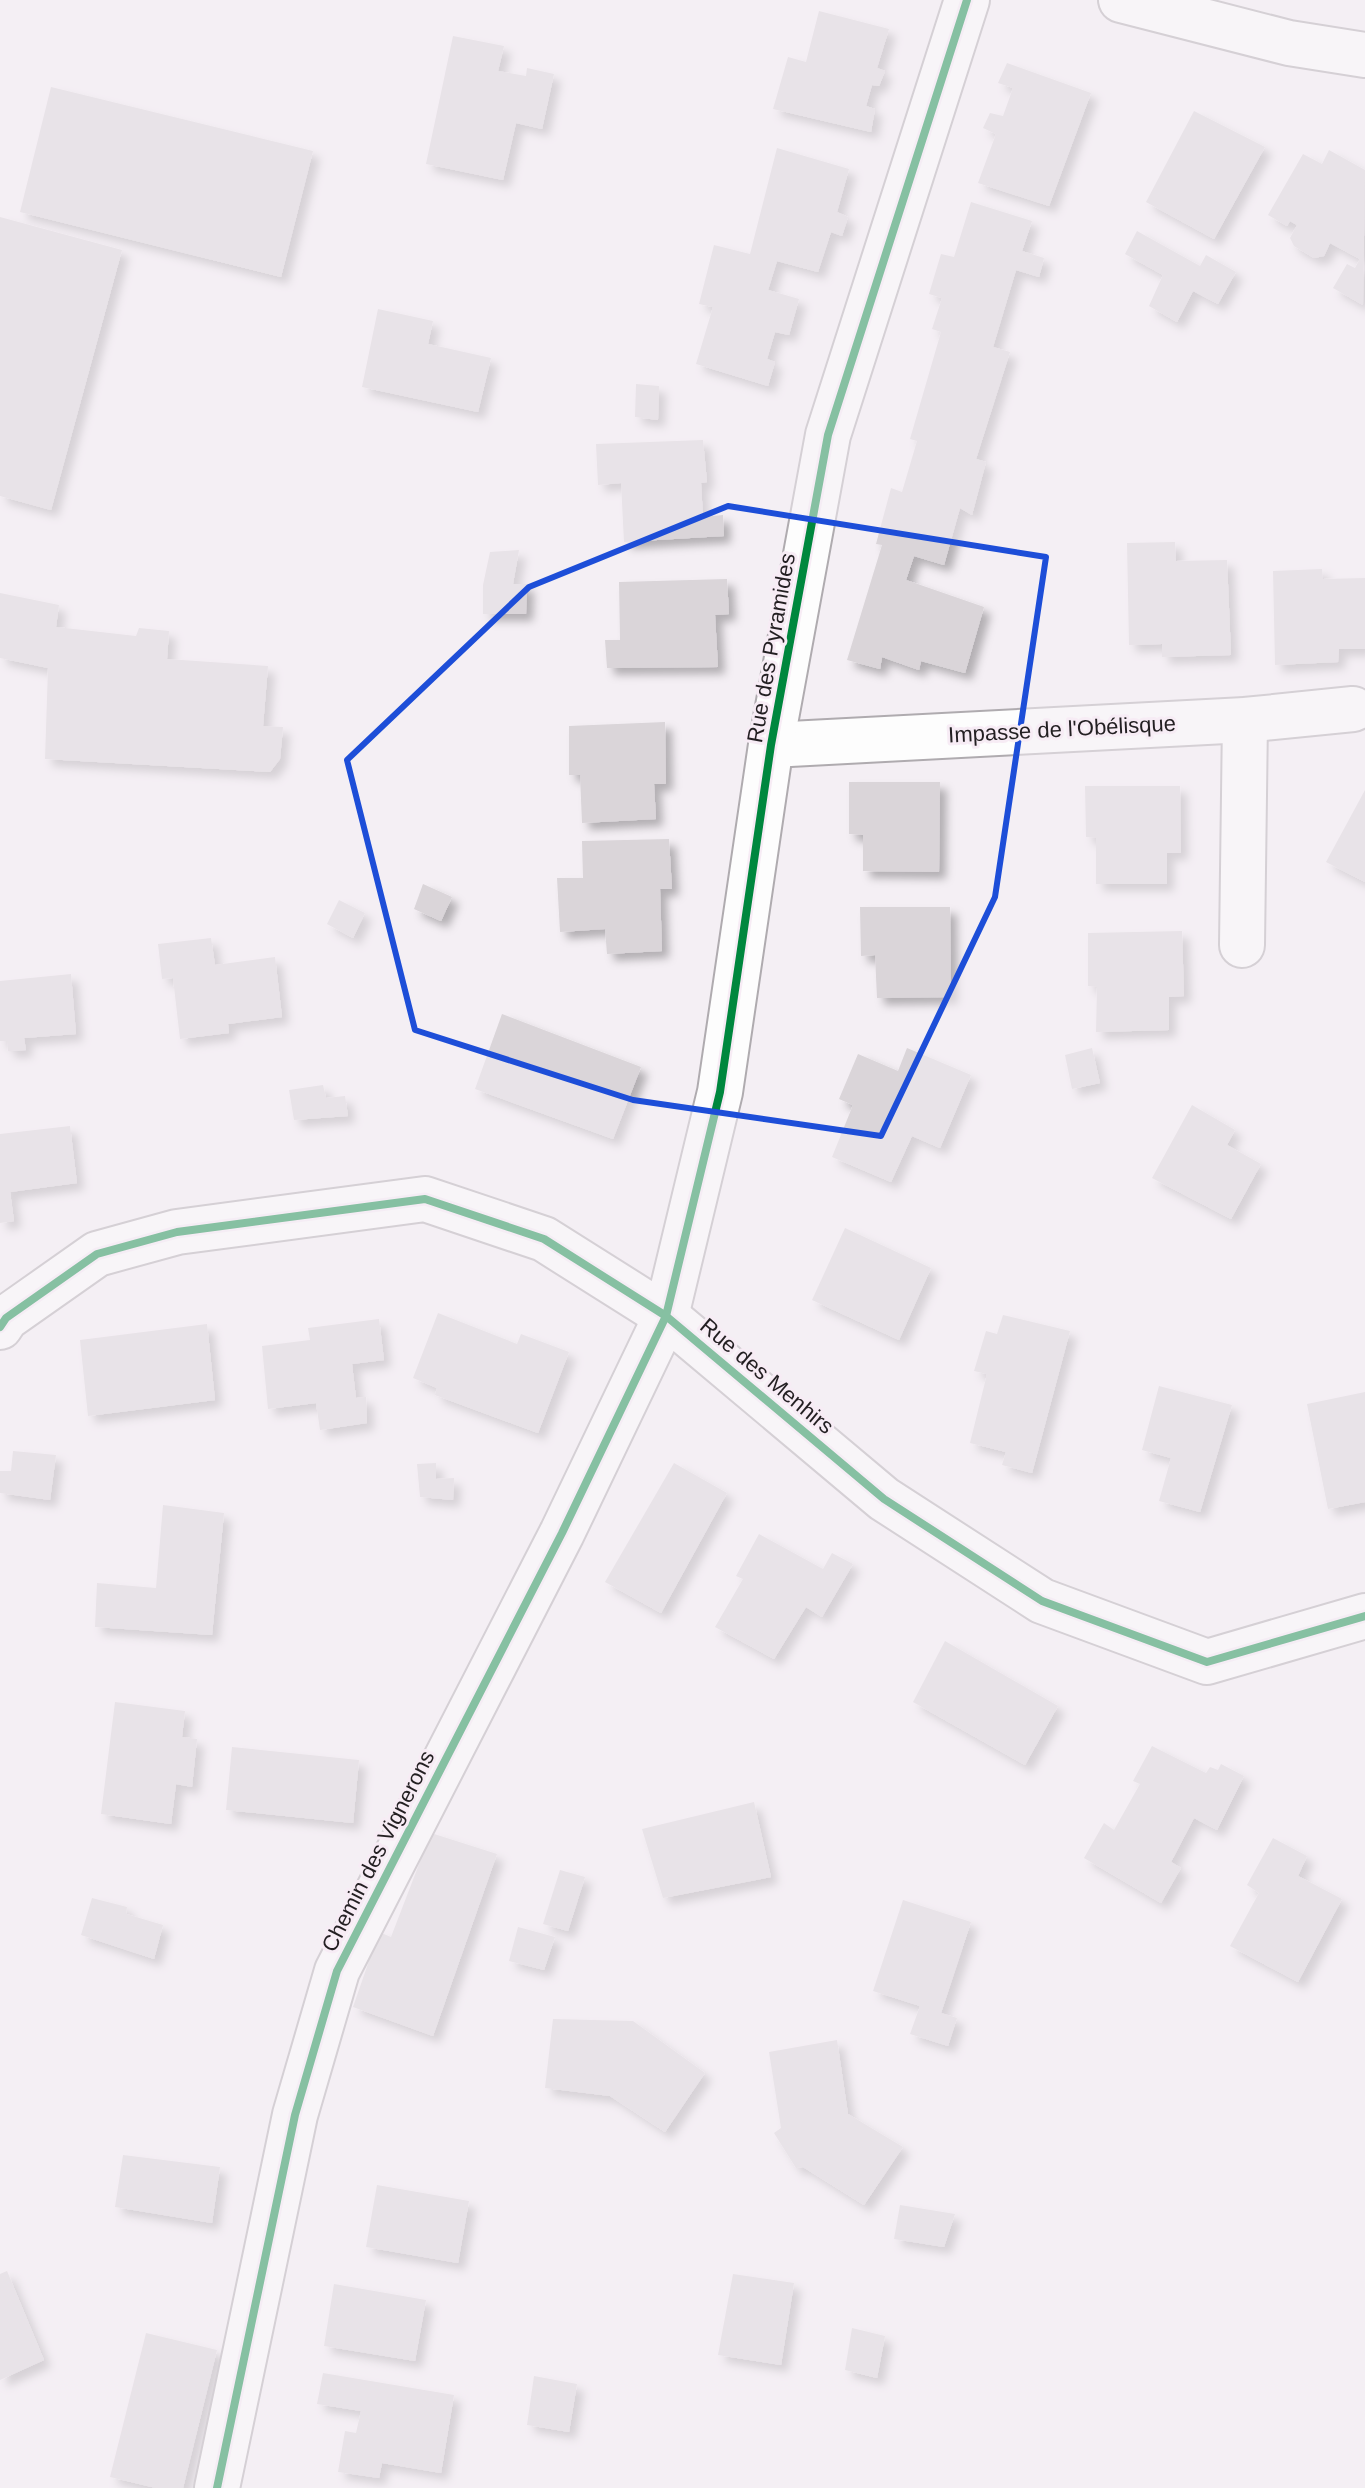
<svg xmlns="http://www.w3.org/2000/svg" width="1365" height="2488" viewBox="0 0 1365 2488" font-family="Helvetica,sans-serif">
<style>
.building{fill:#dad5d9;filter:url(#shadow)}
.lines{fill:none;stroke-linecap:round;stroke-linejoin:round}
.street-casing{stroke:#afabaf;stroke-width:48}
.street{stroke:#fdfdfd;stroke-width:44}
.cycleway-casing{stroke:#f7ecf5;stroke-width:13}
.cycleway{stroke:#00873e;stroke-width:8}
.marked{fill:none;stroke:#1d4ed8;stroke-width:6;stroke-linejoin:round}
.labels{text-anchor:middle;dominant-baseline:central;stroke-width:6;stroke-linejoin:round;paint-order:stroke}
.street-label{font-size:22px;fill:#231f22;stroke:#f7ecf5}
</style>
<defs>
<filter id="shadow"><feDropShadow dx="7" dy="7" stdDeviation="4" flood-color="#0004"/></filter>
</defs>
<rect width="100%" height="100%" fill="#f4eff4"/>
<g class="building">
<polygon points="819,11 889,29 877,68 885,71 879,86 872,85 866,106 875,109 871,132 773,109 788,57 806,62"/>
<polygon points="453,36 504,46 498,71 526,76 527,68 554,74 542,129 516,123 503,180 426,164"/>
<polygon points="1007,63 1091,93 1049,206 978,183 996,134 983,128 990,113 1003,116 1013,88 998,83"/>
<polygon points="51,87 313,151 281,277 20,212"/>
<polygon points="1194,111 1265,147 1214,239 1146,202"/>
<polygon points="777,148 849,169 837,212 848,217 842,236 831,232 818,272 777,261 768,290 799,299 789,335 775,332 767,359 775,362 768,386 696,364 713,307 699,304 714,245 750,254"/>
<polygon points="1329,150 1365,170 1363,305 1333,288 1347,264 1355,268 1360,259 1330,243 1324,256 1314,258 1294,246 1290,238 1297,225 1290,221 1287,226 1268,215 1303,154 1322,164"/>
<polygon points="971,202 1032,221 1022,251 1044,258 1039,277 1016,270 993,347 1010,352 976,459 986,462 972,515 960,508 944,565 914,556 906,580 984,607 965,673 921,661 919,670 882,657 880,669 847,660 882,545 876,544 891,488 902,492 917,441 910,439 941,332 932,329 942,298 929,294 941,254 954,257"/>
<polygon points="0,217 122,250 51,510 0,496"/>
<polygon points="1137,231 1200,266 1206,255 1236,272 1218,304 1193,291 1177,322 1149,306 1163,275 1125,254"/>
<polygon points="378,309 433,321 428,344 491,358 478,412 362,387"/>
<polygon points="636,384 659,386 658,420 635,417"/>
<polygon points="703,440 707,482 701,483 703,517 723,515 724,536 624,542 621,483 598,485 596,444"/>
<polygon points="1175,542 1176,561 1227,560 1231,655 1162,657 1162,644 1129,645 1127,543"/>
<polygon points="519,550 513,584 527,584 526,614 483,614 483,585 490,552"/>
<polygon points="1322,569 1323,579 1365,578 1365,649 1339,649 1338,662 1275,665 1273,571"/>
<polygon points="727,579 729,614 715,615 718,667 607,668 605,640 620,640 619,582"/>
<polygon points="0,593 59,605 56,627 136,636 139,628 169,631 167,659 268,666 263,726 283,727 280,759 270,772 45,759 48,668 0,658"/>
<polygon points="665,722 666,784 654,784 656,819 582,823 580,775 569,775 569,726"/>
<polygon points="849,782 940,782 939,872 863,871 863,835 849,834"/>
<polygon points="1085,786 1180,786 1181,853 1167,853 1167,884 1096,884 1096,838 1086,837"/>
<polygon points="1365,790 1365,882 1326,862"/>
<polygon points="669,839 672,889 660,889 662,951 607,954 605,929 560,932 557,878 583,878 582,841"/>
<polygon points="423,884 452,897 441,921 414,909"/>
<polygon points="339,900 365,913 353,938 327,924"/>
<polygon points="860,907 950,907 951,997 877,998 875,955 861,956"/>
<polygon points="1182,931 1184,996 1169,997 1169,1030 1096,1032 1097,987 1088,986 1088,933"/>
<polygon points="211,938 215,965 275,957 282,1017 228,1024 229,1033 180,1039 173,978 162,979 158,944"/>
<polygon points="71,974 76,1034 24,1038 26,1050 8,1051 7,1041 0,1041 0,981"/>
<polygon points="502,1014 641,1067 613,1139 475,1089"/>
<polygon points="907,1048 971,1075 940,1148 912,1136 891,1182 832,1157 853,1105 839,1099 858,1054 898,1071"/>
<polygon points="1092,1048 1100,1083 1072,1089 1065,1055"/>
<polygon points="323,1085 326,1098 345,1096 348,1116 294,1120 289,1090"/>
<polygon points="1192,1105 1235,1130 1227,1145 1261,1164 1231,1219 1152,1178"/>
<polygon points="70,1126 77,1183 10,1192 14,1221 0,1223 0,1134"/>
<polygon points="845,1228 931,1268 899,1340 812,1300"/>
<polygon points="438,1313 517,1344 521,1334 569,1352 538,1433 435,1395 437,1388 413,1378"/>
<polygon points="1003,1315 1070,1331 1032,1473 1002,1465 1006,1452 970,1443 987,1374 974,1371 986,1331 997,1334"/>
<polygon points="379,1319 384,1360 352,1364 356,1398 366,1397 367,1423 320,1430 316,1403 268,1409 262,1346 310,1340 308,1328"/>
<polygon points="207,1324 215,1400 88,1416 80,1340"/>
<polygon points="1159,1386 1232,1405 1200,1512 1159,1501 1171,1458 1142,1450"/>
<polygon points="1365,1392 1365,1502 1328,1509 1307,1404"/>
<polygon points="13,1451 56,1455 50,1500 0,1493 0,1471 11,1471"/>
<polygon points="436,1463 436,1479 454,1478 453,1500 420,1497 417,1464"/>
<polygon points="674,1463 727,1493 661,1613 605,1582"/>
<polygon points="163,1505 224,1513 212,1635 95,1627 97,1583 156,1588"/>
<polygon points="759,1534 823,1569 832,1553 853,1564 822,1617 806,1607 774,1659 715,1627 743,1579 736,1576"/>
<polygon points="945,1641 1058,1706 1025,1765 913,1702"/>
<polygon points="115,1702 185,1711 182,1737 197,1739 192,1787 176,1784 171,1824 101,1814"/>
<polygon points="1152,1746 1206,1773 1210,1767 1218,1770 1221,1764 1244,1776 1217,1830 1194,1818 1171,1862 1181,1868 1161,1903 1084,1858 1104,1823 1114,1830 1140,1784 1133,1781"/>
<polygon points="232,1747 359,1760 353,1823 226,1810"/>
<polygon points="754,1802 771,1877 663,1898 642,1829"/>
<polygon points="431,1833 497,1854 433,2036 353,2007 379,1932 391,1937"/>
<polygon points="1273,1838 1307,1856 1298,1876 1342,1899 1298,1982 1230,1946 1259,1893 1247,1885"/>
<polygon points="560,1870 585,1877 568,1931 543,1924"/>
<polygon points="92,1898 127,1907 126,1914 163,1925 154,1959 81,1935"/>
<polygon points="903,1900 971,1922 941,2013 957,2018 948,2046 910,2034 920,2006 873,1991"/>
<polygon points="518,1927 555,1937 544,1970 509,1961"/>
<polygon points="553,2019 633,2021 705,2073 665,2132 610,2096 545,2088"/>
<polygon points="837,2040 848,2114 903,2147 864,2205 803,2167 796,2168 774,2133 781,2128 769,2052"/>
<polygon points="123,2155 220,2167 212,2223 115,2207"/>
<polygon points="377,2185 469,2201 458,2263 366,2247"/>
<polygon points="900,2205 955,2214 944,2247 894,2239"/>
<polygon points="7,2271 44,2360 0,2380 0,2274"/>
<polygon points="733,2274 794,2283 781,2365 718,2355"/>
<polygon points="334,2284 426,2300 415,2361 324,2346"/>
<polygon points="852,2328 885,2336 877,2378 845,2370"/>
<polygon points="146,2333 217,2350 183,2488 156,2488 110,2477"/>
<polygon points="323,2373 454,2395 441,2473 382,2463 379,2478 338,2472 345,2431 356,2433 361,2411 317,2404"/>
<polygon points="534,2376 577,2384 569,2432 527,2425"/>
</g>
<g class="lines">
<g class="street-casing">
<g id="street">
<polyline points="1121,0 1289,43 1365,55"/>
<polyline points="771,745 1245,720 1353,709"/>
<polyline points="1242,945 1245,720"/>
<polyline points="0,1327 6,1318 97,1254 177,1232 425,1199 544,1239 666,1316 884,1499 1042,1601 1207,1662 1365,1616"/>
<polyline points="217,2488 295,2115 337,1971 562,1533 666,1316 720,1092 771,745 828,435 967,0"/>
</g>
</g>
<use href="#street" class="street"/>
<g class="cycleway-casing">
<g id="cycleway">
<polyline points="0,1327 6,1318 97,1254 177,1232 425,1199 544,1239 666,1316 884,1499 1042,1601 1207,1662 1365,1616"/>
<polyline points="217,2488 295,2115 337,1971 562,1533 666,1316 720,1092 771,745 828,435 967,0"/>
</g>
</g>
<use href="#cycleway" class="cycleway"/>
</g>
<path d="M0 0H1365V2488H0ZM728,506L1046,557L995,897L881,1136L633,1100L415,1030L347,760L529,587Z" fill="#f4eff4" fill-opacity=".55" fill-rule="evenodd"/>
<path class="marked" d="M728,506L1046,557L995,897L881,1136L633,1100L415,1030L347,760L529,587Z"/>
<g class="labels">
<g class="street-label">
<text transform="translate(771 648) rotate(-80)">Rue des Pyramides</text>
<text transform="translate(1062 729) rotate(-3)">Impasse de l'Obélisque</text>
<text transform="translate(767 1376) rotate(40)">Rue des Menhirs</text>
<text transform="translate(378 1851) rotate(-63)">Chemin des Vignerons</text>
</g>
</g>
</svg>
